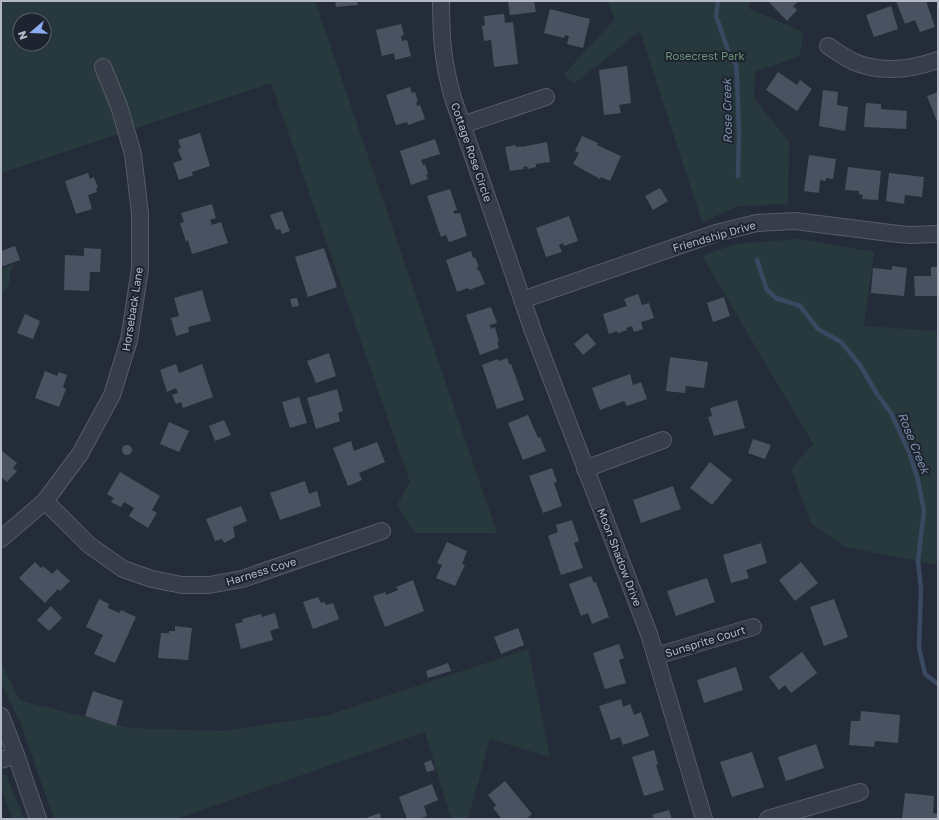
<svg xmlns="http://www.w3.org/2000/svg" width="939" height="820" viewBox="0 0 939 820" font-family="'Golos Text',sans-serif">
<style>
.green{fill:#27393c;fill-rule:evenodd}
.lines{fill:none;stroke-linecap:round;stroke-linejoin:round}
.stream{stroke:#3a4862;stroke-width:4.5}
.building{fill:#4a5262}
.minor-casing{stroke:#555c68;stroke-width:18}
.minor{stroke:#373e4a;stroke-width:16}
.labels{text-anchor:middle;dominant-baseline:central;stroke-width:4;stroke-linejoin:round;paint-order:stroke}
.park-label{font-size:11px;fill:#6b9578;stroke:#1d232f}
.street-label{font-size:11px;fill:#b3b9c6;stroke:#1d232f}
.water-label{font-size:12px;font-style:italic;fill:#7c8eac;stroke:#1d232f}
</style>
<rect width="100%" height="100%" fill="#242c3a"/>
<g class="green">
<path d="M6,1H315L497,533H415L397,505L410,482L271,83L1,173V3ZM20,20H44V44H20Z"/>
<polygon points="607,1 751,1 748,8 803,32 800,56 755,72 754,98 789,142 788,204 739,206 702,222 640,31 574,84 564,74 615,19"/>
<polygon points="798,239 874,252 864,326 938,331 938,565 845,547 811,523 791,469 813,444 702,256 736,244"/>
<path d="M15,264C10,269 9,278 10,284C7,288 3,290 1,295V269Z"/>
<polygon points="528,649 550,757 490,739 468,819 451,819 425,732 176,819 54,819 20,721 1,684 1,663 20,700 30,703 130,728 224,731 329,715"/>
<polygon points="1,774 6,775 24,819 12,819 1,787"/>
</g>
<g class="lines">
<g class="stream">
<polyline points="718,1 716,16 729,53 736,65 737,77 739,135 738,176"/>
<polyline points="757,260 767,290 776,298 800,306 818,329 841,342 860,365 877,394 891,413 909,452 918,480 924,511 918,561 921,589 919,647 925,674 938,684"/>
</g>
</g>
<g class="building">
<polygon points="335,1 357,1 358,5 336,7"/>
<polygon points="508,1 534,1 536,12 510,15"/>
<polygon points="768,1 799,1 793,6 797,10 787,21"/>
<polygon points="896,1 926,1 935,27 920,32 915,20 905,24"/>
<polygon points="891,6 898,29 874,37 866,15"/>
<polygon points="550,9 590,19 583,48 567,44 569,36 565,35 564,38 544,33"/>
<polygon points="504,14 505,23 513,22 518,64 494,67 491,40 484,41 482,26 485,25 484,16"/>
<polygon points="401,24 404,35 401,36 402,41 407,40 411,56 395,60 394,53 382,56 376,30"/>
<polygon points="627,66 631,103 619,105 621,113 604,115 599,70"/>
<polygon points="778,72 797,85 800,80 812,89 797,111 766,90"/>
<polygon points="410,87 412,93 415,92 418,102 416,102 417,106 420,105 425,119 408,125 407,122 396,125 386,95"/>
<polygon points="823,90 838,92 837,105 848,107 845,131 819,126"/>
<polygon points="938,92 938,124 927,96"/>
<polygon points="866,103 881,104 881,109 907,111 906,129 864,127"/>
<polygon points="200,133 210,166 192,172 193,175 179,180 173,163 182,160 178,149 181,148 178,140"/>
<polygon points="582,136 598,143 597,145 621,156 610,181 601,177 600,179 573,164 579,153 575,151"/>
<polygon points="435,139 440,154 421,160 423,165 425,164 428,174 426,175 428,179 411,185 400,151"/>
<polygon points="547,142 550,162 536,164 536,167 528,169 527,166 523,167 524,169 510,171 505,147 515,145 516,147 521,146 521,147"/>
<polygon points="809,155 836,159 833,179 826,178 826,181 820,180 819,193 804,191"/>
<polygon points="848,167 881,171 878,200 862,199 863,195 859,194 859,191 845,190"/>
<polygon points="88,173 90,179 94,177 98,188 96,188 97,192 88,195 92,209 76,214 65,181"/>
<polygon points="889,173 924,177 922,197 905,195 904,204 886,201"/>
<polygon points="660,188 668,201 653,210 645,196"/>
<polygon points="450,189 457,210 453,211 455,214 460,213 467,236 449,242 446,235 441,237 427,196"/>
<polygon points="212,204 216,218 210,220 212,225 221,222 228,243 192,254 188,240 186,242 180,223 184,222 181,213"/>
<polygon points="282,211 290,231 282,234 280,229 276,230 270,215"/>
<polygon points="569,216 578,241 564,246 563,243 559,245 562,252 546,257 536,228"/>
<polygon points="15,246 20,260 1,267 1,251"/>
<polygon points="84,248 101,249 100,272 90,272 89,291 64,290 65,255 84,256"/>
<polygon points="324,248 337,287 308,297 295,257"/>
<polygon points="471,251 473,258 475,257 479,267 477,267 478,271 479,270 485,284 469,290 468,288 457,292 446,260"/>
<polygon points="892,266 907,268 904,296 871,293 873,268 892,270"/>
<polygon points="931,267 938,267 938,296 915,296 914,276 931,276"/>
<polygon points="202,290 211,321 188,327 189,332 176,336 171,318 179,316 174,298"/>
<polygon points="638,294 642,305 649,303 654,318 641,322 643,329 634,332 632,326 626,328 627,330 618,333 617,331 609,334 603,314 627,306 624,299"/>
<polygon points="724,297 730,316 713,322 707,303"/>
<polygon points="297,298 299,306 292,307 290,299"/>
<polygon points="491,307 497,323 490,325 491,329 495,327 499,342 497,342 499,348 480,355 466,315"/>
<polygon points="25,314 40,321 33,339 17,333"/>
<polygon points="587,333 596,344 583,355 574,344"/>
<polygon points="329,353 336,376 316,383 307,361"/>
<polygon points="670,357 708,362 704,388 686,386 685,393 666,391"/>
<polygon points="507,358 509,364 511,364 524,400 497,409 482,365 498,359 499,361"/>
<polygon points="176,364 179,373 202,364 213,397 183,408 181,402 176,404 172,395 178,393 176,388 167,392 160,370"/>
<polygon points="45,371 57,376 59,372 67,375 63,387 66,389 59,407 35,398"/>
<polygon points="630,374 633,385 641,382 647,399 627,406 624,401 600,410 592,388"/>
<polygon points="337,389 343,411 338,413 340,421 316,429 307,398"/>
<polygon points="299,397 307,423 290,428 282,402"/>
<polygon points="737,400 745,428 714,436 708,417 712,416 710,408"/>
<polygon points="528,415 538,438 540,437 546,451 523,460 508,423"/>
<polygon points="224,420 231,435 215,441 209,426"/>
<polygon points="169,422 189,431 179,452 160,444"/>
<polygon points="753,439 771,445 765,459 748,453"/>
<polygon points="351,441 354,451 377,442 385,462 359,473 362,480 348,486 333,448"/>
<circle cx="127" cy="450" r="5"/>
<polygon points="1,450 17,463 13,468 17,471 7,482 1,477"/>
<polygon points="710,462 732,480 712,505 690,488"/>
<polygon points="552,468 557,482 554,483 562,506 543,513 529,476"/>
<polygon points="120,472 160,496 152,510 157,513 148,528 129,516 134,508 124,502 121,507 111,502 114,498 107,494"/>
<polygon points="305,481 309,494 317,491 321,506 280,520 270,493"/>
<polygon points="673,486 681,509 641,523 633,500"/>
<polygon points="241,506 247,521 233,527 235,537 224,543 222,539 215,541 206,519"/>
<polygon points="572,520 579,541 574,543 583,568 561,575 548,536 558,532 556,525"/>
<polygon points="447,542 467,551 462,564 465,565 455,586 436,578 442,565 437,563"/>
<polygon points="761,543 767,563 746,570 749,578 731,583 723,555"/>
<polygon points="35,562 41,568 43,566 52,574 57,569 70,581 60,591 58,589 45,603 19,578"/>
<polygon points="801,562 818,583 795,601 779,580"/>
<polygon points="591,576 594,583 596,582 609,617 592,624 588,613 581,616 569,584"/>
<polygon points="707,578 715,602 676,616 667,591"/>
<polygon points="413,580 424,611 385,627 373,596 386,592 386,595 398,590 396,587"/>
<polygon points="318,597 321,603 325,602 326,605 333,603 339,619 313,629 303,602"/>
<polygon points="99,599 109,604 108,608 120,613 121,610 136,617 115,663 94,654 103,635 86,627"/>
<polygon points="834,599 848,637 824,646 810,607"/>
<polygon points="51,606 62,618 49,631 37,620"/>
<polygon points="275,613 279,628 270,631 273,640 241,649 235,624 243,622 242,619 261,614 262,617"/>
<polygon points="175,626 192,628 188,660 158,658 161,633 169,633 169,631 175,631"/>
<polygon points="518,628 524,645 501,654 494,637"/>
<polygon points="619,644 624,658 619,660 626,683 605,689 593,653"/>
<polygon points="802,652 817,673 791,693 785,685 779,690 769,677"/>
<polygon points="448,663 451,671 428,678 426,671"/>
<polygon points="736,667 743,690 704,703 697,680"/>
<polygon points="93,691 123,701 116,726 85,716"/>
<polygon points="621,699 623,707 630,704 634,715 641,712 649,736 623,745 620,737 611,740 599,706"/>
<polygon points="861,711 900,715 898,743 875,741 874,747 849,745 851,721 860,721"/>
<polygon points="816,744 824,768 786,781 778,757"/>
<polygon points="654,750 658,764 656,765 664,790 644,796 632,757"/>
<polygon points="752,752 764,787 732,797 720,762"/>
<polygon points="431,760 435,770 427,772 424,763"/>
<polygon points="505,781 532,814 526,819 502,819 493,808 496,805 488,795"/>
<polygon points="432,784 438,800 424,806 427,816 419,819 413,819 413,818 407,819 399,797"/>
<polygon points="905,793 934,796 933,813 938,814 938,819 902,819"/>
<polygon points="669,810 672,819 654,819 652,815"/>
<polygon points="380,813 381,819 363,819"/>
</g>
<g class="lines">
<g class="minor-casing">
<g id="minor">
<path d="M441,1C441,37 443,64 453,98L533,331L649,634L704,819"/>
<path d="M828,46C836,51 844,57 852,61C881,74 910,70 938,60"/>
<polyline points="462,125 546,97"/>
<polyline points="522,300 716,233 757,223 795,221 898,234 910,235 938,234"/>
<polyline points="585,469 663,440"/>
<polyline points="45,501 89,545 123,569 152,579 182,585 209,585 242,579 382,531"/>
<polyline points="1,539 45,501 80,454 112,395 129,340 140,269 140,213 133,154 119,106 103,67"/>
<polyline points="656,656 753,627"/>
<polyline points="1,716 16,755 38,819"/>
<polyline points="1,760 16,755"/>
<polyline points="768,819 860,792"/>
</g>
</g>
<use href="#minor" class="minor"/>
</g>
<g class="labels">
<g class="park-label">
<text x="705" y="55">Rosecrest Park</text>
</g>
<g class="street-label">
<text transform="translate(472 152) rotate(71)">Cottage Rose Circle</text>
<text transform="translate(714 236) rotate(-16)">Friendship Drive</text>
<text transform="translate(132 309) rotate(-81)">Horseback Lane</text>
<text transform="translate(620 557) rotate(69)">Moon Shadow Drive</text>
<text transform="translate(261 571) rotate(-17)">Harness Cove</text>
<text transform="translate(705 641) rotate(-17)">Sunsprite Court</text>
</g>
<g class="water-label">
<text transform="translate(727 111) rotate(-91)">Rose Creek</text>
<text transform="translate(914 443) rotate(68)">Rose Creek</text>
</g>
</g>
<rect width="939" height="820" fill="none" stroke="#b3b9c6" stroke-width="4"/>
<g transform="translate(32 32) rotate(251)"><circle r="19" fill="#1d232f" stroke="#595f6b"/>
<path d="M0-3L7 15L0 10L-7 15Z" fill="#8cacf1"/>
<text y="-6" font-size="11" font-weight="bold" text-anchor="middle" fill="#b3b9c6">N</text>
</g>
</svg>
